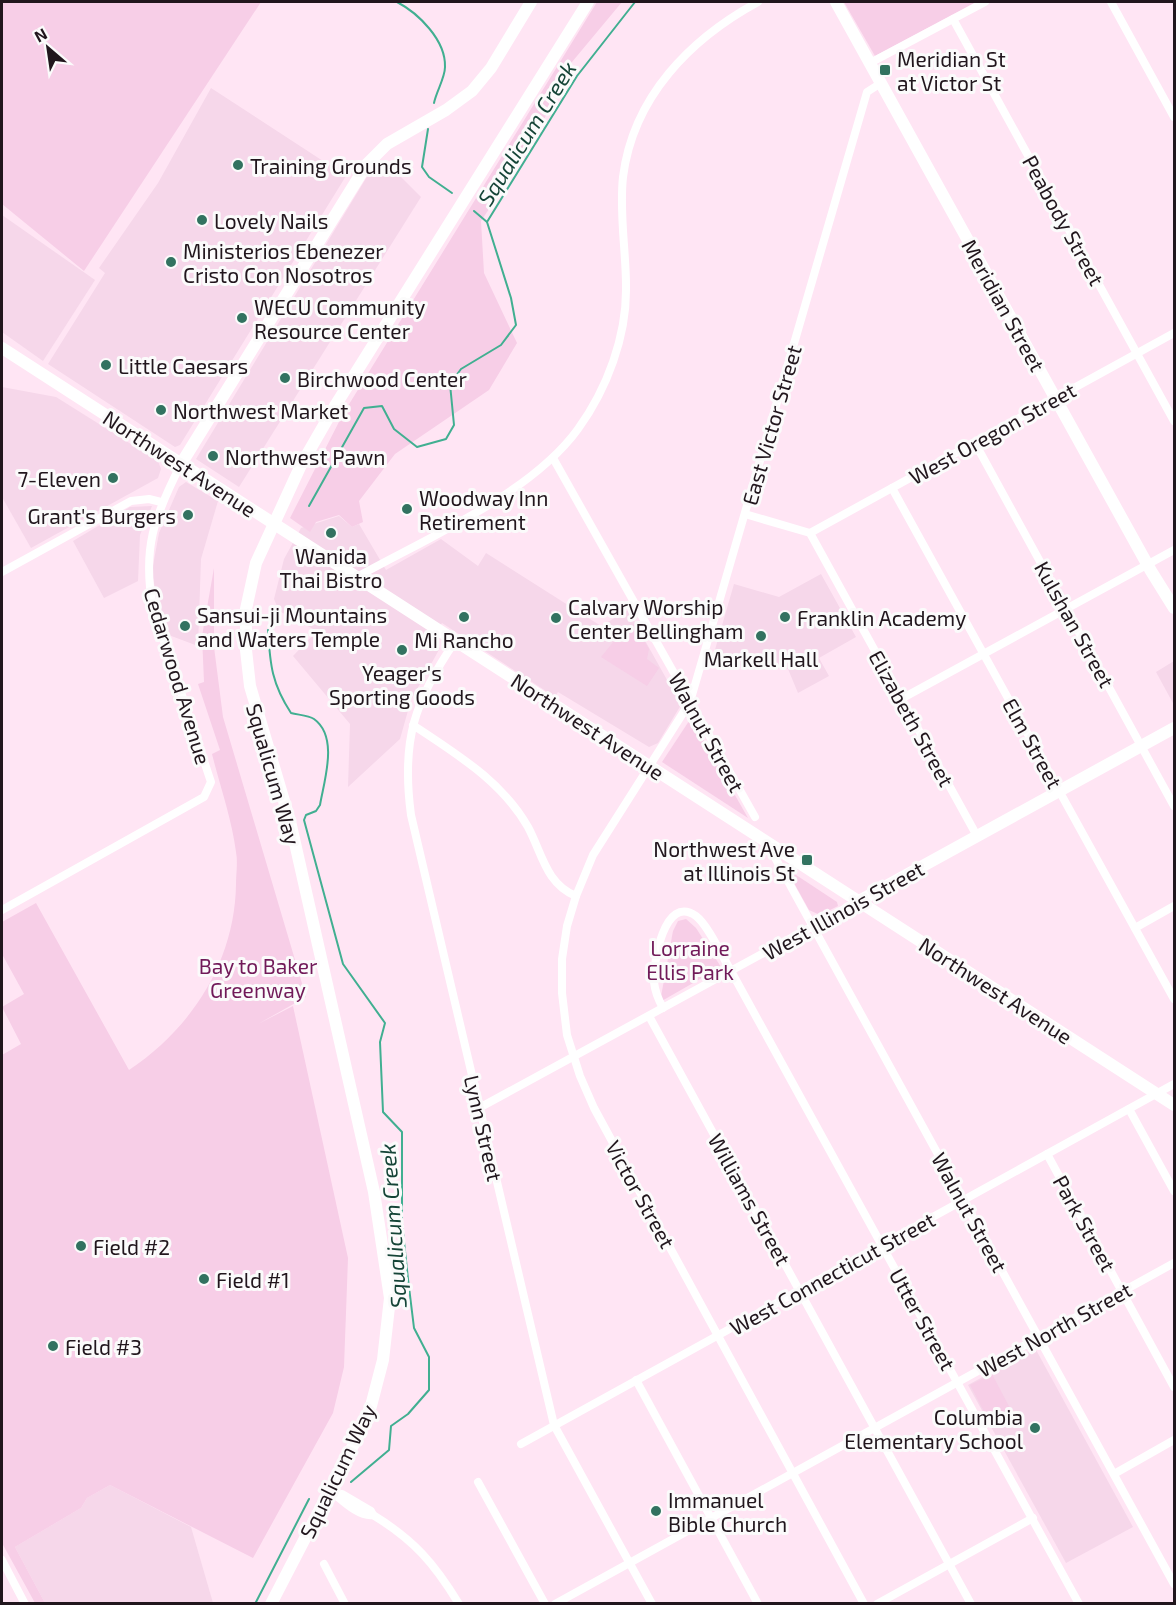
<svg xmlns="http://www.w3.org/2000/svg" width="1176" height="1605" viewBox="0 0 1176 1605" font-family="'Exo 2',sans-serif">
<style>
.built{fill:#f6d7ea}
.green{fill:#f7cee7}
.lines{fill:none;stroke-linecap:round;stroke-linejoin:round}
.stream{stroke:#41af91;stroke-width:2}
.street{stroke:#fff;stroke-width:8}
.secondary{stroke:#fff;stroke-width:12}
.poi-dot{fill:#327260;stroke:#fbfbfb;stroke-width:2}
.labels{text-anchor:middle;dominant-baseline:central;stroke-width:6;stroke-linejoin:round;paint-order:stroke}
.poi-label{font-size:21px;fill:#21161d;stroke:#fbfbfb;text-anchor:start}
.street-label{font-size:21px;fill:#21161d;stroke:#fbfbfb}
.park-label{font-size:21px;fill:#711a59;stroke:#fbfbfb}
.water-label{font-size:22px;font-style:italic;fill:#154437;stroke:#fbfbfb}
</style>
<rect width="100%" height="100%" fill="#ffe5f4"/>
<g class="built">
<polygon points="211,88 346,176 180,445 175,447 48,364 105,273 99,268 158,183"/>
<polygon points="384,160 421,197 239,487 196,459 368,175"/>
<polygon points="2,215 95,280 43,361 2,332"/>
<polygon points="2,387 56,397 158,461 161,469 158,478 31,548 2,497"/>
<polygon points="186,482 218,501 201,559 198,646 166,634 159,614 152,571 159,533 179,487"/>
<polygon points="152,506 140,535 138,581 104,598 73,541 130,507"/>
<polygon points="339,516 352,527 359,524 386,570 441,539 478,566 486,553 601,626 628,610 681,705 658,743 649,747 558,692 555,697 442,623 431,638 440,648 411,700 400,739 348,787 350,724 293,656 317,631 279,611 274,599 284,559 301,528"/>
<polygon points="821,574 856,637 819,658 829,676 798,693 788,669 710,667 734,584 779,597"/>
<polygon points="1174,661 1174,705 1156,672"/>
<polygon points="1035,1348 1133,1527 1066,1563 968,1385"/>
<polygon points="110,1485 191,1527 213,1603 45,1603 15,1547 81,1508 87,1498"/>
</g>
<g class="green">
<polygon points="2,2 261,2 84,271 2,204"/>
<polygon points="597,2 622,2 572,62 531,146 481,221 484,273 517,343 489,390 395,454 359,501 363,522 352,527 339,515 316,522 310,532 290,518 343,414"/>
<polygon points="844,2 976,2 875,56"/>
<path d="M214,568V647L223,717L306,997L258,1024L293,1006L348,1258L344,1367L333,1413L253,1558L110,1485L87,1498L81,1508L15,1547L45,1603H35L2,1543V1055L21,1044L2,1007L24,994L2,954V922L36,903L129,1070C192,1028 235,961 236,884C236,874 238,862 236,852C232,820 220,786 212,754L220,750L198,684L204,682L202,636Z"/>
<polygon points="634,624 649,649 647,659 659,668 647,686 601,657 619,635"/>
<polygon points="691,718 748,818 662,762"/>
<polygon points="790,871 837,902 838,906 820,915 809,910 789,874"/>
<polygon points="686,919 696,928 721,967 660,1002 673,931 678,921"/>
<polygon points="992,1374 1011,1410 989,1421 970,1385"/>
</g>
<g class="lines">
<g class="stream">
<path d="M397,2C418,13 446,40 445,67C445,78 436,92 434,103"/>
<polyline points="428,129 422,167 429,177 452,193"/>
<polyline points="474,211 487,222"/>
<polyline points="309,506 364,408 382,406 394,429 417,447 446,439 454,425 450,384 461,369 501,345 516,325 511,298 487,222 577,76 635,2"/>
<path d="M268,630C270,665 272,684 291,713C298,715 308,715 314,719C339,737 324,781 320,805L316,811L306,815L304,820L343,964L385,1023L380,1042L383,1112L402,1132V1223L408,1279L414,1328L429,1357V1390L408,1414L391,1426L389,1450L351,1482"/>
<polyline points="255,1604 309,1499"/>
</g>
<g class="street">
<polyline points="1111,2 1174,117"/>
<polyline points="953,19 1174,421"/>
<polyline points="870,63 985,2"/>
<polyline points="975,443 1174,806"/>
<polyline points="553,458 755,817"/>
<polyline points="892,488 1174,999"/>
<polyline points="745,514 810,533 977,836"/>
<polyline points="810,533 1174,333"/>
<polyline points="2,572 131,501 149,499 161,502"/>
<path d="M357,577C427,538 531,494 578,429C607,389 627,336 626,286C626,250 619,213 623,177C633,97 690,39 758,2"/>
<path d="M456,640C414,701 401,741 411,815L554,1425L652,1604"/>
<polyline points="901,699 1174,550"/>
<path d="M413,725C456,754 501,780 528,827C542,853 546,884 576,896"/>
<polyline points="767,843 1174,1584"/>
<path d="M2,910L204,797L211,782L153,608C142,549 154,517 181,464"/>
<polyline points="1135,928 1174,906"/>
<path d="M663,1008C658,999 655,992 654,982C653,964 664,893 696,916C708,925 722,956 731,971L1079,1604"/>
<polyline points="649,1016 971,1604"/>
<polyline points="479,1108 859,901"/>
<polyline points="1129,1109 1174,1191"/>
<polyline points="1047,1154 1174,1387"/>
<polyline points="636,1380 758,1604"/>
<polyline points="521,1444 1174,1084"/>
<polyline points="1114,1474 1174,1440"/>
<polyline points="478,1482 545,1604"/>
<path d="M333,1493C343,1501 359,1517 373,1515"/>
<path d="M337,1495L342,1494L371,1511L373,1515C414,1540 434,1563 459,1604"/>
<polyline points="2,1560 25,1604"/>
<polyline points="324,1564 345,1604"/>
<polyline points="555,1604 1174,1263"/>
<polyline points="864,1604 594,1108 580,1076 567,1035 562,993 562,959 567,926 576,896 593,855 690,702 867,92 881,83"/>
<polyline points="877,1604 1033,1518"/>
</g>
<g class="secondary">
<polyline points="836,2 1151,571 1174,608"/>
<polyline points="2,348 1174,1105"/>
<polyline points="181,464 367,164 387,144 446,110 472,91 491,68 531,2"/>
<polyline points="859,901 1174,728"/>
<polyline points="271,1604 358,1436 371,1406 383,1360 390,1298 374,1192 290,821 250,686 246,650 246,609 256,563 301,465 335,406 588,2"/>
</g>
</g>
<g class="poi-dot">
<rect x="879" y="64" width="12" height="12" rx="3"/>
<circle cx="238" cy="165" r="6"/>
<circle cx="202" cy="220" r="6"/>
<circle cx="171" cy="262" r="6"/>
<circle cx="242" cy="318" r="6"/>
<circle cx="106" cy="365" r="6"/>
<circle cx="285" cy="378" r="6"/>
<circle cx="161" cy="410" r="6"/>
<circle cx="213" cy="456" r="6"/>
<circle cx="113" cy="478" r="6"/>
<circle cx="407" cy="509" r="6"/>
<circle cx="188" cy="515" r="6"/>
<circle cx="331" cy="533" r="6"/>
<circle cx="464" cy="617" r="6"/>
<circle cx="785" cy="617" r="6"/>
<circle cx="556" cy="618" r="6"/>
<circle cx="185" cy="626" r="6"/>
<circle cx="761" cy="636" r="6"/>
<circle cx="402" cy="650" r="6"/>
<rect x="801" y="854" width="12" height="12" rx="3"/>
<circle cx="81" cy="1246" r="6"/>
<circle cx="204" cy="1279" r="6"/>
<circle cx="53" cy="1346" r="6"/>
<circle cx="1035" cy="1428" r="6"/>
<circle cx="656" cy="1511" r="6"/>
</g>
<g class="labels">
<g class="poi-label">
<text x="897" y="58">Meridian St<tspan x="897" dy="24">at Victor St</tspan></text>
<text x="250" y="165">Training Grounds</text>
<text x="214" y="220">Lovely Nails</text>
<text x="183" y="250">Ministerios Ebenezer<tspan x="183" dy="24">Cristo Con Nosotros</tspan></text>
<text x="254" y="306">WECU Community<tspan x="254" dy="24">Resource Center</tspan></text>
<text x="118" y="365">Little Caesars</text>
<text x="297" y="378">Birchwood Center</text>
<text x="173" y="410">Northwest Market</text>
<text x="225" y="456">Northwest Pawn</text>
<text x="101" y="478" text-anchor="end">7-Eleven</text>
<text x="419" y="497">Woodway Inn<tspan x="419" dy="24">Retirement</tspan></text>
<text x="176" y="515" text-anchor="end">Grant's Burgers</text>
<text x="331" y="555" text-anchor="middle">Wanida<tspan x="331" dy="24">Thai Bistro</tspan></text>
<text x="568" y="606">Calvary Worship<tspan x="568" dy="24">Center Bellingham</tspan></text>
<text x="197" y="614">Sansui-ji Mountains<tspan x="197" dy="24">and Waters Temple</tspan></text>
<text x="797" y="617">Franklin Academy</text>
<text x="464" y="639" text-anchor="middle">Mi Rancho</text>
<text x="761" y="658" text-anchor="middle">Markell Hall</text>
<text x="402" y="672" text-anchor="middle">Yeager's<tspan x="402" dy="24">Sporting Goods</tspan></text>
<text x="795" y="848" text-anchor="end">Northwest Ave<tspan x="795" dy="24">at Illinois St</tspan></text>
<text x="93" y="1246">Field #2</text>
<text x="216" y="1279">Field #1</text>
<text x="65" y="1346">Field #3</text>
<text x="1023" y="1416" text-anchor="end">Columbia<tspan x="1023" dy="24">Elementary School</tspan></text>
<text x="668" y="1499">Immanuel<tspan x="668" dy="24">Bible Church</tspan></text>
</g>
<g class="street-label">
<text transform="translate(1064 220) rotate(61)">Peabody Street</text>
<text transform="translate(1004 305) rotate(61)">Meridian Street</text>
<text transform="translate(771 425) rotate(-74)">East Victor Street</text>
<text transform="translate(992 433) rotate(-29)">West Oregon Street</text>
<text transform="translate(180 463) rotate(33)">Northwest Avenue</text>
<text transform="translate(1075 624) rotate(61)">Kulshan Street</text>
<text transform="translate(178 676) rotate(73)">Cedarwood Avenue</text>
<text transform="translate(912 718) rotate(61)">Elizabeth Street</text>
<text transform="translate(588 726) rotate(33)">Northwest Avenue</text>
<text transform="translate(707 732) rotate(61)">Walnut Street</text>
<text transform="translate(1033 743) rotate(61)">Elm Street</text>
<text transform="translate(274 774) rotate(74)">Squalicum Way</text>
<text transform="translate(843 910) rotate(-29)">West Illinois Street</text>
<text transform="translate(996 990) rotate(33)">Northwest Avenue</text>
<text transform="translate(484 1128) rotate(77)">Lynn Street</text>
<text transform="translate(641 1194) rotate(61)">Victor Street</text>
<text transform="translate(750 1199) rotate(61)">Williams Street</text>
<text transform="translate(970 1212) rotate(61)">Walnut Street</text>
<text transform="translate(1085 1223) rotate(61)">Park Street</text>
<text transform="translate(832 1273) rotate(-29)">West Connecticut Street</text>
<text transform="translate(923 1319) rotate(61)">Utter Street</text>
<text transform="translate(1054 1329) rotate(-29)">West North Street</text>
<text transform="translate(337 1471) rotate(-64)">Squalicum Way</text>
</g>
<g class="park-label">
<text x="690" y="947">Lorraine<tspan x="690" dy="24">Ellis Park</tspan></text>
<text x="258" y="965">Bay to Baker<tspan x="258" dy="24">Greenway</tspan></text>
</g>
<g class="water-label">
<text transform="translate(526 133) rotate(-58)">Squalicum Creek</text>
<text transform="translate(392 1226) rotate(-94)">Squalicum Creek</text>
</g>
</g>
<rect width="1176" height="1605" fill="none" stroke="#21161d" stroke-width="6"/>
<g transform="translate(48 48) rotate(331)" stroke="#fbfbfb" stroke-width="4.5" paint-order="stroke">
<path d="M0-4.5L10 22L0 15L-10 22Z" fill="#21161d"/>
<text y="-9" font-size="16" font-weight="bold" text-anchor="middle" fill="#21161d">N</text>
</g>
</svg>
